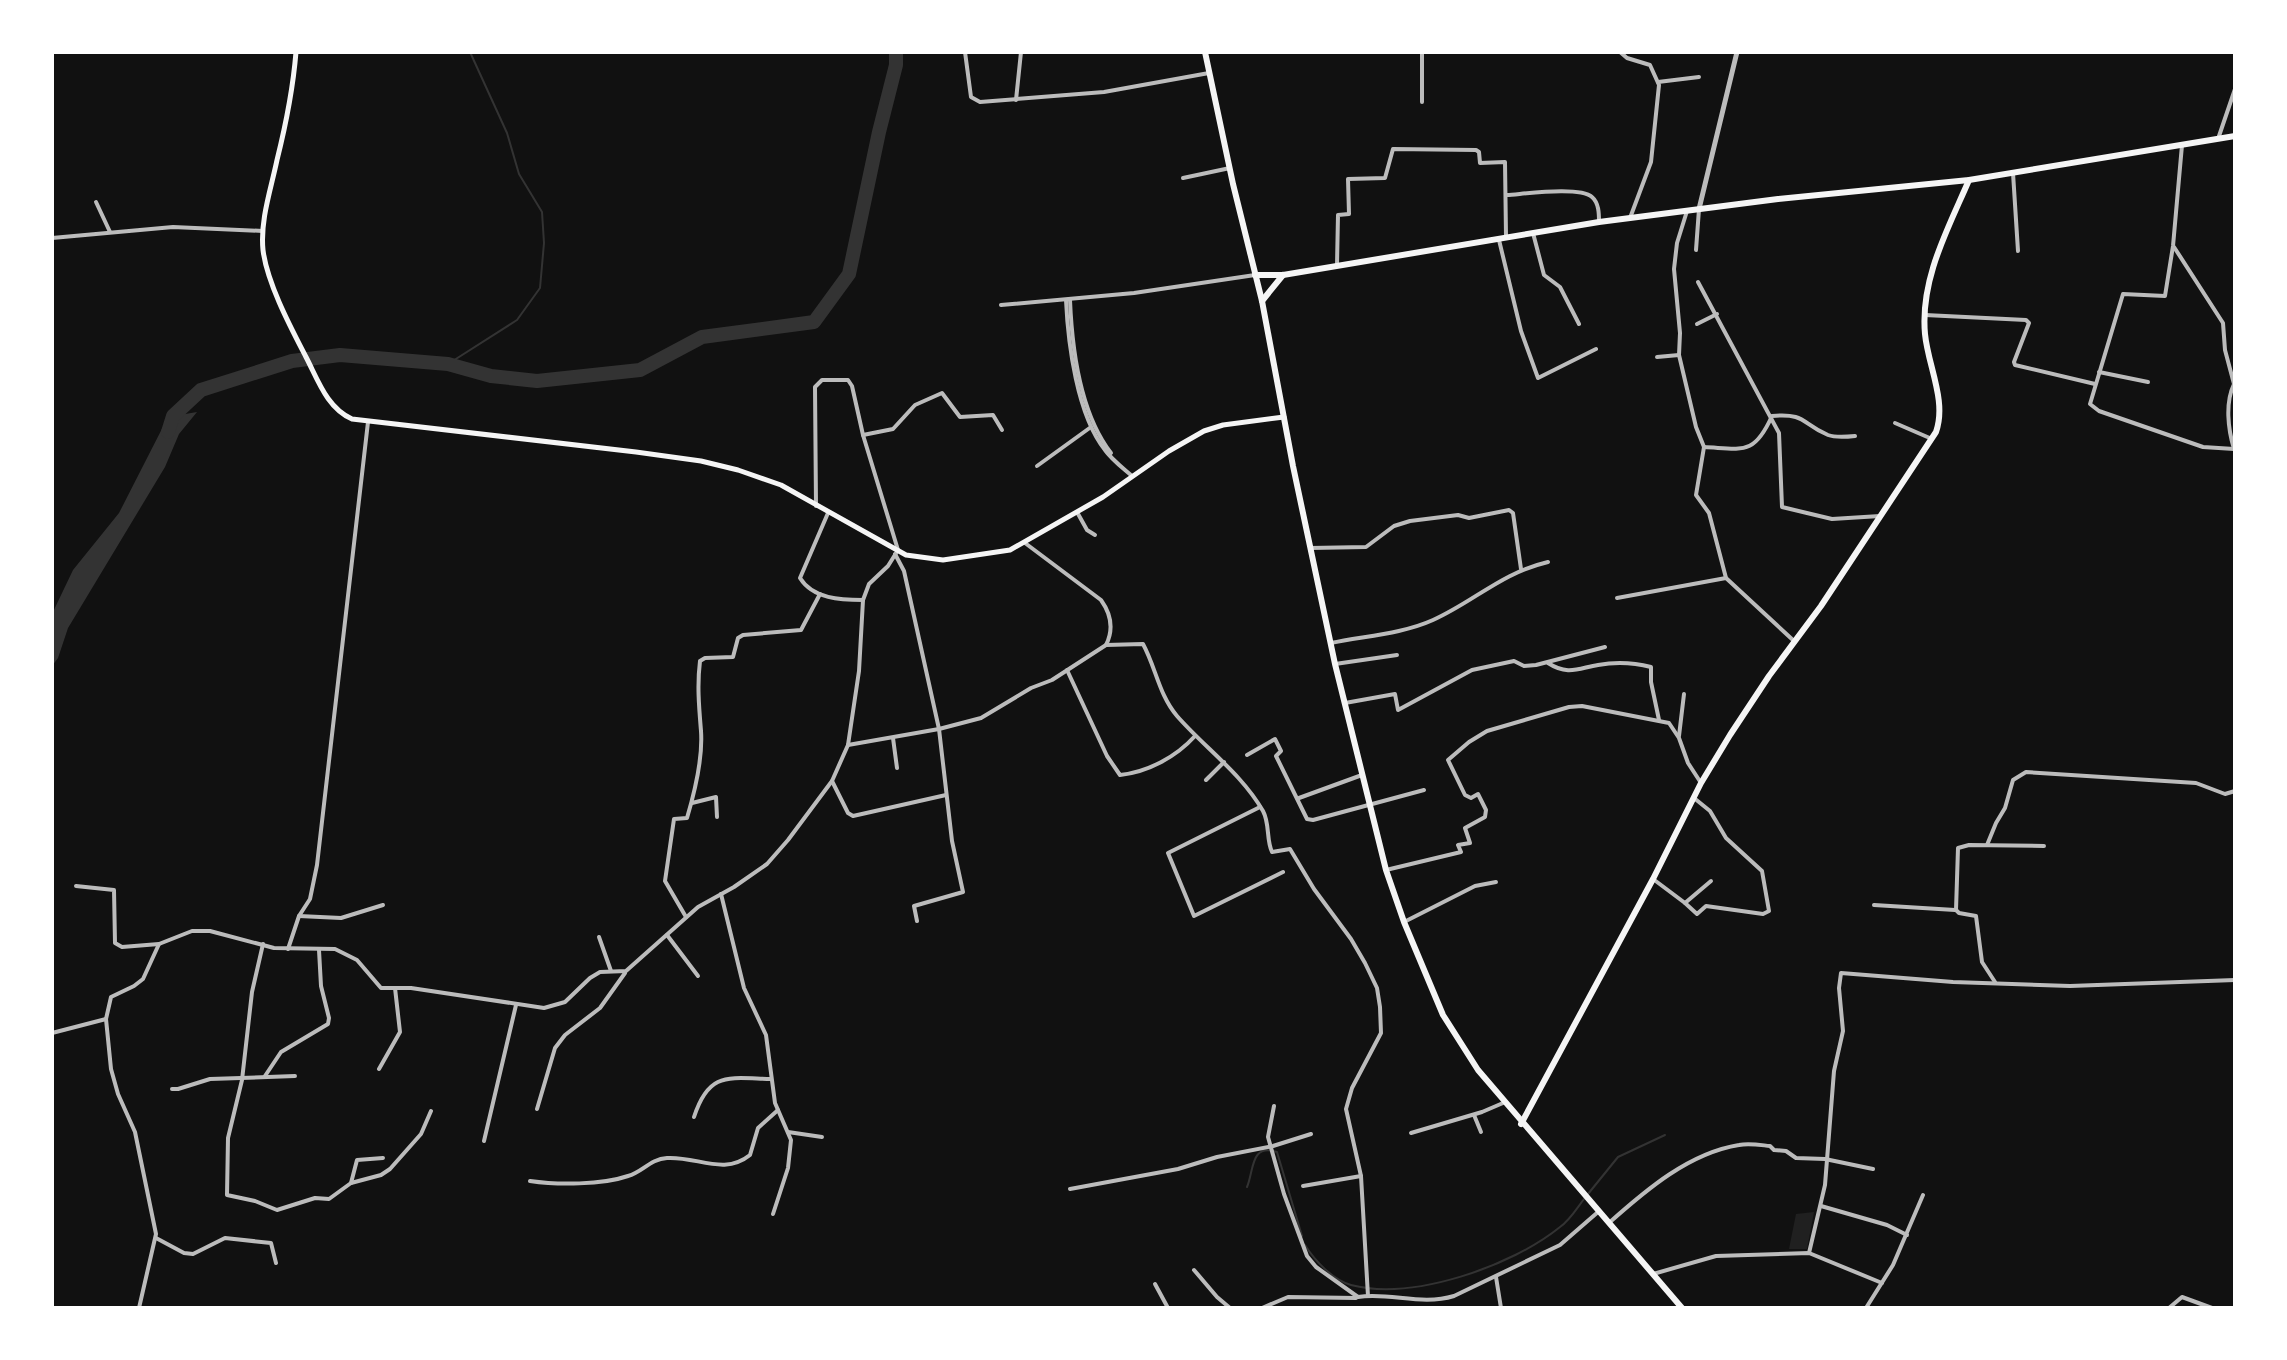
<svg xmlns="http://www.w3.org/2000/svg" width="2287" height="1360" viewBox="0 0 2287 1360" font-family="Inter,sans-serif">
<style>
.green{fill:#202020}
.water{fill:#333}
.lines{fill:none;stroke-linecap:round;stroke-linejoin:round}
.stream{stroke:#333;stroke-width:2}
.river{stroke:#333;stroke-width:14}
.minor{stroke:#bcbcbc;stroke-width:4}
.tertiary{stroke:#bcbcbc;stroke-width:5}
.secondary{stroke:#f5f5f5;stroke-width:5}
.primary{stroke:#f5f5f5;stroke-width:6}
</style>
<rect width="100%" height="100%" fill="#111"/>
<polygon class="green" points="1814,1212 1807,1249 1789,1249 1796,1214"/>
<polygon class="water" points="197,412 179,434 165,467 68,628 58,658 52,666 52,614 73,570 119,513 168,417"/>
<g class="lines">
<g class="stream">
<polyline points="448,364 517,320 540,288 544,243 542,212 519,174 507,133 470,52"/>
<path d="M1247,1187C1254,1171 1250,1143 1277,1152L1302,1236"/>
<polyline points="1588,1194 1618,1157 1665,1135"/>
<path d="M1305,1245C1315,1261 1333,1280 1351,1285C1413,1301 1512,1266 1560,1227C1570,1220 1577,1208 1584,1199"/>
</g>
<polyline class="river" points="168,432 173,416 201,390 292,361 340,355 448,364 491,376 537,381 640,370 702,337 814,322 849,274 879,132 896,65 896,52"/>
<g class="minor">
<polyline points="965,52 971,97 980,102 1104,92 1209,73"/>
<polyline points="1422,52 1422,102"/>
<polyline points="1620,52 1627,58 1650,65 1659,85 1651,162 1630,218"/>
<polyline points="1658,82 1699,77"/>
<polyline points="1016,100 1021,52"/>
<polyline points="2218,139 2235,89"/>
<polyline points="2182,145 2173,246 2165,296 2123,294 2090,404 2099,411 2203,447 2234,449"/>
<polyline points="2013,173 2018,251"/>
<polyline points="1183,178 1230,168"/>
<path d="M1507,195C1524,194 1580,186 1592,197C1599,203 1599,214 1599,222"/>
<polyline points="96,202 110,232"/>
<polyline points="1687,211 1677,243 1674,269 1680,333 1679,355 1696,427 1704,447 1696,495 1709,513 1726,578 1794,641"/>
<polyline points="1533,233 1544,275 1560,287 1579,324"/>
<polyline points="52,238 173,227 263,231"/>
<polyline points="1499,240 1521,331 1538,378 1596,349"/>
<path d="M2174,247L2223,323L2225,350L2234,384C2225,403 2228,429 2234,449"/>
<polyline points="1696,250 1699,209"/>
<polyline points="1337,265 1338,215 1349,214 1348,179 1385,178 1393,149 1476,150 1479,152 1480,163 1505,162 1506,236"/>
<polyline points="1698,282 1779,433 1782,507 1832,519 1880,516"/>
<path d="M1066,300C1068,344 1077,415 1105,450C1112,460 1123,468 1132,476"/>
<path d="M1070,300C1072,349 1080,413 1111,453"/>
<polyline points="1001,305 1134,293 1255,275"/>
<polyline points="1925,315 2026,320 2029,323 2014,362 2015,365 2095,384"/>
<polyline points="1697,324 1717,314"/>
<polyline points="1657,357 1679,355"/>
<polyline points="2099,372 2148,382"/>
<polyline points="1895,423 1932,439"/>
<polyline points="863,435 893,429 915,405 942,393 960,417 993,415 1002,430"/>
<path d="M1704,447C1743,449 1754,456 1772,416C1807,413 1801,424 1828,435C1836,438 1846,437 1855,436"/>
<polyline points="1037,466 1091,427"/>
<polyline points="1077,512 1087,530 1095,535"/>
<path d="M828,513L800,578C813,599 841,600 863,600"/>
<polyline points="1310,548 1366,547 1394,526 1410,521 1458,515 1469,518 1509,510 1513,513 1521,569"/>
<polyline points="895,554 904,571 939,729 952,841 963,892 914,906 917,921"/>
<polyline points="1617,598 1726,578"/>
<path d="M1331,643C1364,636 1402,634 1433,620C1475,601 1501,573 1548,562"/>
<path d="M1106,645L1143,644C1156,668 1159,695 1177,716C1206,749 1241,773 1263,811C1270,824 1266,839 1272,852L1290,849L1314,889L1351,939L1365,963L1377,988L1380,1007L1381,1033L1352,1088L1346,1109L1361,1176L1368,1296"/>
<path d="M1548,663C1568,676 1579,668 1598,665C1615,662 1635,663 1651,667V682L1659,720"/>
<polyline points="1335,664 1397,655"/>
<path d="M1067,670L1107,756L1120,775C1148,772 1176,757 1195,736"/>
<polyline points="1345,703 1395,694 1398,710 1472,670 1514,661 1524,666 1536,665 1605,647"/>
<polyline points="1679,736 1684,694"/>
<polyline points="893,738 897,768"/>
<path d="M848,745L939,729L981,718L1031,688L1052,680L1106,645C1114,629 1111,614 1101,600L1025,543"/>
<polyline points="1247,755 1275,739 1281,751 1276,756 1307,819 1313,820 1424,790"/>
<polyline points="1206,780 1224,762"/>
<polyline points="832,781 848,813 853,816 946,795"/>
<polyline points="1299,798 1362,775"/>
<polyline points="692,803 716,797 717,817"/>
<polyline points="1260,807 1168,853 1194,916 1283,872"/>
<polyline points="1987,845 1996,823 2005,808 2013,780 2026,772 2196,783 2225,794 2235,791"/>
<polyline points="1386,870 1461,852 1458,845 1470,843 1465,828 1485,817 1486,810 1478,794 1471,798 1465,795 1448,760 1469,742 1487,731 1569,707 1582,706 1669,723 1679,738 1688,763 1701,783"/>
<polyline points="1653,879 1685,903 1711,881"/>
<polyline points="76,886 114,890 115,943 122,947 159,944"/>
<polyline points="721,894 744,988 766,1035 775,1103 791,1140 788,1168 773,1214"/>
<polyline points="1685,903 1697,914 1706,906 1763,914 1769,911 1762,871 1726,838 1710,811 1694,798"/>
<polyline points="1874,905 1955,910"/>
<polyline points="299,916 341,918 383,905"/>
<path d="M686,917L665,881L674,819L687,818C695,791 703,759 701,731C699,707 697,685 700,661L705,658L733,657L738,638L743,635L801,630L820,594"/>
<polyline points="1404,922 1475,886 1496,882"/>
<polyline points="667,935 698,976"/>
<polyline points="599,937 611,971"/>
<polyline points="263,944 252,992 242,1080 228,1138 227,1195 255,1201 277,1210 315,1198 329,1199 351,1183 381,1175 390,1169 421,1134 431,1111"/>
<polyline points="288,949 299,916 310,899 317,865 368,422"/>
<polyline points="1995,982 1982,962 1976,916 1959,913 1956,910 1958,848 1969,845 2044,846"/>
<polyline points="52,1033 106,1019"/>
<polyline points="379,1069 400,1032 395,988"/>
<polyline points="265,1076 281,1052 328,1024 329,1018 321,986 319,950"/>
<polyline points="172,1089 178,1089 210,1079 295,1076"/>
<path d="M1274,1106L1268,1137L1284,1194L1307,1256L1316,1267L1358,1297C1390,1292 1421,1306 1454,1296L1560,1245L1598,1212"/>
<polyline points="537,1109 555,1048 565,1035 600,1008 625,973"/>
<polyline points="1474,1115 1481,1132"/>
<path d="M694,1117C709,1071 728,1078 771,1079"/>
<polyline points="788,1132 822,1137"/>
<polyline points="1411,1133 1482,1112 1503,1103"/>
<polyline points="484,1141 516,1005"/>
<path d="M530,1181C557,1185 602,1185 628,1176C643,1172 650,1159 667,1158C697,1156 724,1176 750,1155L758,1128L778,1110"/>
<polyline points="351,1183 357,1160 383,1158"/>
<polyline points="1303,1186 1361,1176"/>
<polyline points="1070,1189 1178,1169 1217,1157 1273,1146 1311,1134"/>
<polyline points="1821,1206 1887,1225 1907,1235"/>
<path d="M1610,1222C1646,1190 1689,1153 1739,1145C1749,1143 1760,1145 1770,1146L1774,1150L1786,1151L1796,1158L1825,1159L1873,1169"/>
<polyline points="156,1238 184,1253 193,1254 225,1238 271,1243 276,1263"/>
<polyline points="1809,1253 1825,1185 1834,1071 1843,1031 1839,988 1841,973 1953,982 2070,986 2235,980"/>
<polyline points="1194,1270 1217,1297 1230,1308"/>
<polyline points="1653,1274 1716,1256 1809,1253 1882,1283"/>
<polyline points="1496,1277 1501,1308"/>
<polyline points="1155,1284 1168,1308"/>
<polyline points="139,1308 156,1234 135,1132 118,1094 111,1069 106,1019 111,997 134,986 143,979 159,944 192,931 210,931 274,948 335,949 357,960 381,988 411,988 544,1008 565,1002 590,978 600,972 626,971 698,907 734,887 767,864 788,840 832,781 848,745 859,671 863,600 869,584 888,566 898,550 863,435 852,386 848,380 822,380 815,387 816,506"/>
<polyline points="1262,1308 1288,1297 1356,1298"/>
<polyline points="1866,1308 1893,1265 1923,1195"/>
<polyline points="2169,1308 2182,1297 2212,1308"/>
</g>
<polyline class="tertiary" points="1699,209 1737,52"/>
<path class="secondary" d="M296,52C293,89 286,124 277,160C271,189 260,220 263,250C267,283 291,328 306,357C318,380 327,408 352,419L636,452L701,461L738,470L781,485L906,555L943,560L1010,550L1103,497L1169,451L1204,431L1223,425L1284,417"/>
<g class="primary">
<polyline points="1205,52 1233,184 1262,301 1293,466 1335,664 1386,870 1404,922 1443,1015 1478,1070 1682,1308"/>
<polyline points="1255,275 1283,275 1599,222 1778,199 1969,180 2235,136"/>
<polyline points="1262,301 1283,275"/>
<path d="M1521,1124L1653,879L1701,783L1730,735L1769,676L1821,606L1936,432C1947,401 1928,366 1925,334C1920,279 1948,229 1969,180"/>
</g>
</g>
<rect width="2287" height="1360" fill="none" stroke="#ffffff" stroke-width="108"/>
</svg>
